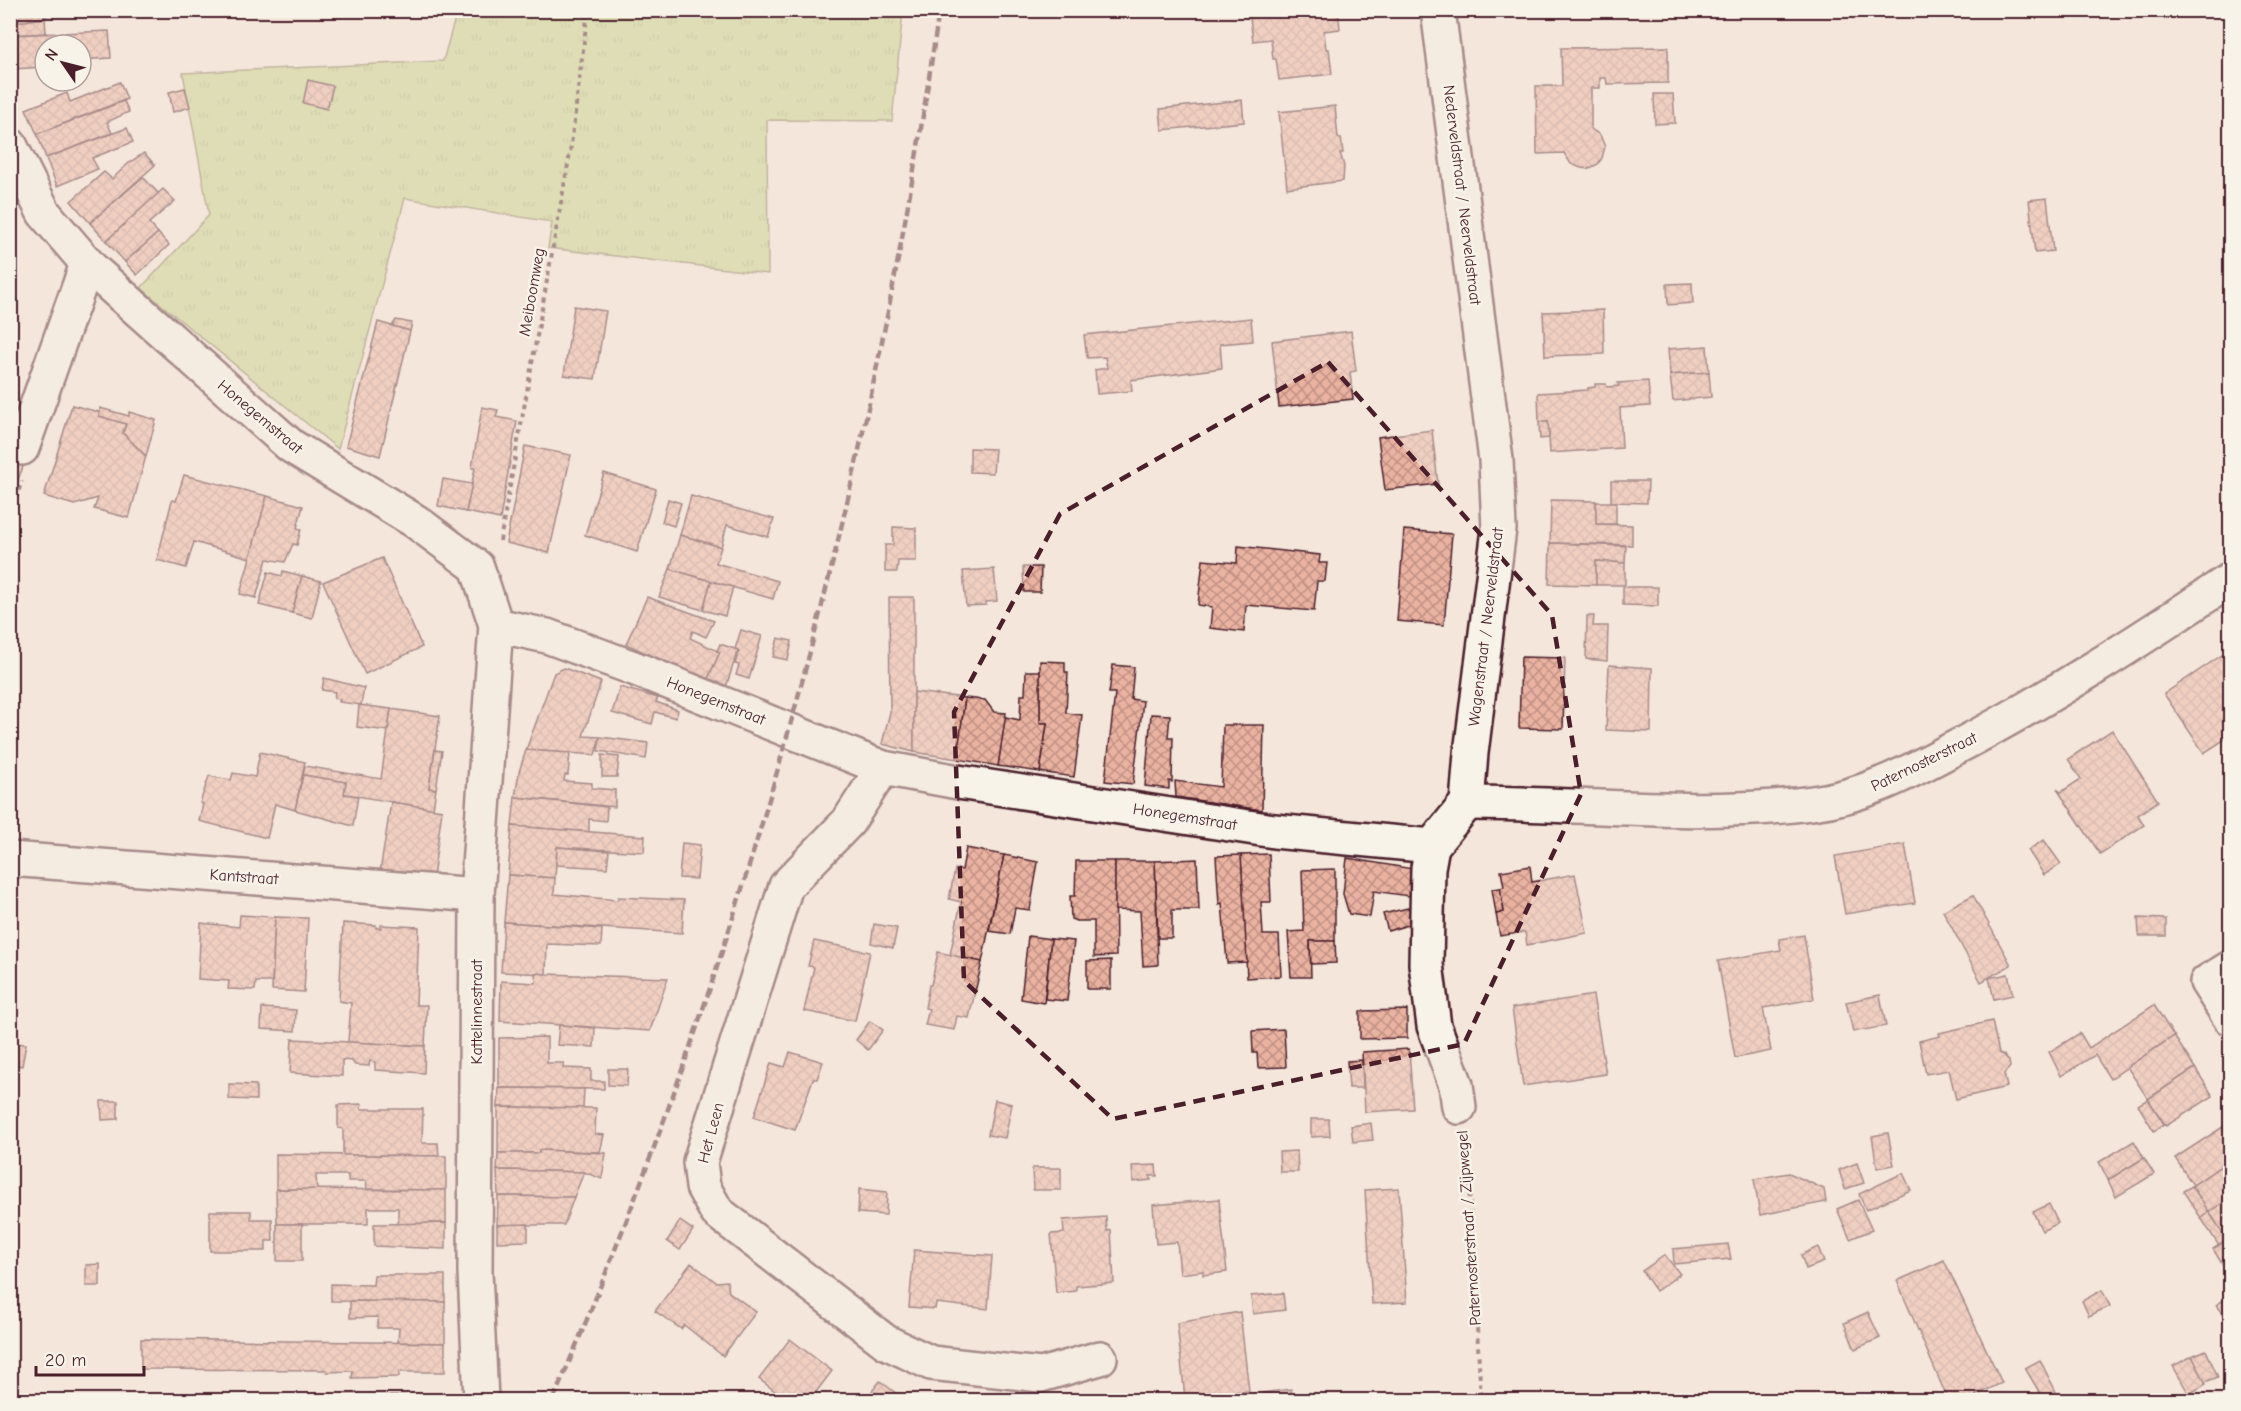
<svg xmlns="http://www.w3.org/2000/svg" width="2241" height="1411" viewBox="0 0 2241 1411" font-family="'Comic Neue',sans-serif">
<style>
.grass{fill:url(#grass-tufts);stroke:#87795a;stroke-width:1.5}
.building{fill:url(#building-cross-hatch);stroke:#4a1f2b;stroke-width:1.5}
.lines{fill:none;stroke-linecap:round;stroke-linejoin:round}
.minor-casing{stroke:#4a1f2b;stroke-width:38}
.path{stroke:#4a1f2b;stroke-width:4;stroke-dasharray:4.5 4.5;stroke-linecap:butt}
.minor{stroke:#f7f3e8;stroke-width:33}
.rail{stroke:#4a1f2b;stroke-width:4.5;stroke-dasharray:9 4.5;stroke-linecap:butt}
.marked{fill:none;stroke:#4a1f2b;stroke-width:4.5;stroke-dasharray:12 8;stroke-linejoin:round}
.labels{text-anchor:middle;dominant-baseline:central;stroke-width:5;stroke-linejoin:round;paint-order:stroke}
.street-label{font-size:16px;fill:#4a1f2b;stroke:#f7f3e8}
</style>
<defs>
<pattern id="grass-tufts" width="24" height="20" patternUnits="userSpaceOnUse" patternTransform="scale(1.5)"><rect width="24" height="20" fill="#c4d388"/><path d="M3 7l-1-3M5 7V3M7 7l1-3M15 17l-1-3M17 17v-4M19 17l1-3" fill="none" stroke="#aab576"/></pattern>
<pattern id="building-cross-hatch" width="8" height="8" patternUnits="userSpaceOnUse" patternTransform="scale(1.5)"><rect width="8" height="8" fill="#eab2a1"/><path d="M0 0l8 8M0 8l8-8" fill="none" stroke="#c09083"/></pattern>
</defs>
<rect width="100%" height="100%" fill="#f4e6da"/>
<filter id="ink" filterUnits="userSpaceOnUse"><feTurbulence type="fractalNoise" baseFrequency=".0167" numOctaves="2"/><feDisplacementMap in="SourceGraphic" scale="12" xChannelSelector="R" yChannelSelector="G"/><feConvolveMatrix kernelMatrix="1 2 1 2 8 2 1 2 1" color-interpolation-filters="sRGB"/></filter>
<g filter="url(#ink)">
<polygon class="grass" points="457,11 903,11 892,121 767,120 768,274 548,248 552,222 405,198 338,449 141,288 209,215 183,73 443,61"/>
<g class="building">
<polygon points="10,10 91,10 91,11 45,16 45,18 10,23"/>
<polygon points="1249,10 1338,10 1340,29 1324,31 1326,49 1329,49 1332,74 1279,80 1276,59 1273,59 1271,39 1253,41"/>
<polygon points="45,18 46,33 11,35 10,23"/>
<polygon points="109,31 111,58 81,60 81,45 45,45 45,67 13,69 11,35"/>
<polygon points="1668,47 1668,83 1607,84 1606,78 1600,78 1600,88 1591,88 1591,129 1600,135 1605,147 1602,158 1598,164 1588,169 1581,168 1571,164 1564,153 1537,154 1536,86 1562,86 1561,48"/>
<polygon points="308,80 333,86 327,109 303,103"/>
<polygon points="120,82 127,99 37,134 26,109 67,93 70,102"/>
<polygon points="185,88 190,107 173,112 169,92"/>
<polygon points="1654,94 1673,94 1675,123 1655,124"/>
<polygon points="1242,100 1244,122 1162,130 1160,109"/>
<polygon points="124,101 129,112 107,122 112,133 46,158 37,134"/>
<polygon points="1335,106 1338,138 1341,138 1343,153 1340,153 1344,166 1343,181 1287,188 1279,112"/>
<polygon points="127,128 133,142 92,158 98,169 57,186 46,158"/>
<polygon points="144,153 155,165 90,223 71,201 104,172 112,179 130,162"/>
<polygon points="143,177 159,194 106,241 90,223"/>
<polygon points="163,189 175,201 149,223 158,233 125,262 106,241"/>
<polygon points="2047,198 2053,251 2035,253 2029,200"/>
<polygon points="158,233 169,245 137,275 125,262"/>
<polygon points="1692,283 1693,303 1668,305 1667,284"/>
<polygon points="574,306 606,311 595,379 564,375"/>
<polygon points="1603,310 1604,354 1545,356 1543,312"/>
<polygon points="1251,318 1253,341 1220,344 1222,368 1131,380 1132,391 1097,394 1095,370 1107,368 1105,357 1087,358 1084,335"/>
<polygon points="396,320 412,323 410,331 392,326"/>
<polygon points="378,322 410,331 380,456 346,446"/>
<polygon points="1351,331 1356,371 1350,372 1353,399 1279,407 1272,341"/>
<polygon points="1707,346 1709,372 1670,375 1668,349"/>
<polygon points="1709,372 1711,397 1673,401 1670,375"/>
<polygon points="1648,381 1650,406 1620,408 1622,448 1550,453 1548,422 1539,422 1538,393 1588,390 1588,388 1595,387 1595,384 1606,384 1607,387 1619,386 1618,383"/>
<polygon points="72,405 99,412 99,416 126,424 123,433 146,456 129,518 94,509 98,498 74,505 44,496"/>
<polygon points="482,407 498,410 496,417 517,421 500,519 466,512 475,468 472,468"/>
<polygon points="100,408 129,416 129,412 156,420 146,456 123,433 126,424 99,416"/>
<polygon points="1539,422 1548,422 1549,438 1540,439"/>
<polygon points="1432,430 1438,484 1385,490 1378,437"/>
<polygon points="525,446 571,455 549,553 506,543"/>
<polygon points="970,448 995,449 993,473 970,472"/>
<polygon points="10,457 25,462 12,495 10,495"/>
<polygon points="604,473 656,489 637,552 585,535"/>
<polygon points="184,475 267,496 250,558 194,542 186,568 157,560 172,500 176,501"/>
<polygon points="443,479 472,484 466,512 438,506"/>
<polygon points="1611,481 1648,481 1647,503 1611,502"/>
<polygon points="267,496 303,506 297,528 301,529 297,545 293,544 285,562 267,559 256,598 240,594"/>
<polygon points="691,496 774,519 768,537 727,525 721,547 680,535"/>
<polygon points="668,499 681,503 674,526 662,522"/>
<polygon points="1551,500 1596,501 1596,524 1632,525 1632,545 1550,543"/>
<rect x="1596" y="502" width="20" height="22"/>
<polygon points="893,527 916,528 916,561 898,561 897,572 885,572 885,545 893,545"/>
<polygon points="1404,530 1452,534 1444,625 1397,621"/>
<polygon points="680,535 721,547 716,563 778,581 773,599 670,569"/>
<polygon points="1550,543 1626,546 1625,563 1596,561 1596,585 1549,584"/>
<polygon points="1238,546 1320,555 1319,563 1327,563 1325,581 1317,581 1314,611 1246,605 1244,632 1210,628 1212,607 1198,605 1203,560 1237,563"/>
<polygon points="382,558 422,647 365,674 323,582"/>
<polygon points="1596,561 1625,563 1625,585 1596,585"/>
<polygon points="1023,567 1041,567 1040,592 1024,592"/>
<polygon points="670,569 711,581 703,610 659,597"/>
<polygon points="994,569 997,601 986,602 986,605 966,606 963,571"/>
<polygon points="283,571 302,576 292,613 259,605 268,572 282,576"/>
<polygon points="302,576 321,581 312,618 292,613"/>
<polygon points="711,581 733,587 725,616 703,610"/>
<polygon points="1623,587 1658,587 1658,606 1623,605"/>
<polygon points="647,597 714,621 706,637 693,631 690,638 720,652 707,681 626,644"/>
<polygon points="889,597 914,597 914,752 882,744 890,712"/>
<polygon points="1587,616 1594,616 1593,626 1608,626 1607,661 1586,659"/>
<polygon points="741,630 762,636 749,679 736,675 739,665 735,664 739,651 735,649"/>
<polygon points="778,638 792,641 788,660 773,657"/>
<polygon points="720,644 738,650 726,687 707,681 720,652 717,651"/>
<polygon points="2225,653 2230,662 2230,736 2204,753 2164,694"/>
<polygon points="1521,657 1565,658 1563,729 1519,728"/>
<polygon points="1040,661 1065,662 1065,672 1068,672 1066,713 1082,715 1074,777 1040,772 1047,723 1040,723"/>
<polygon points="1113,665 1134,667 1131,699 1143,701 1133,784 1105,781 1115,693 1109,693"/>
<polygon points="1609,665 1652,668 1651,732 1606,730"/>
<polygon points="564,668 601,682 583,736 600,737 595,755 526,750 554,673"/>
<polygon points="1026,671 1040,671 1040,723 1047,723 1040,772 998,766 1005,717 1020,720 1021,695 1025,695"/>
<polygon points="324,678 364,688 361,705 339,702 340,699 334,698 335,692 322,690"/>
<polygon points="620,687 658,698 656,702 678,710 676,718 655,712 652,724 612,713"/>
<polygon points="914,692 965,698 957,759 914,752"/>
<polygon points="965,698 985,700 994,712 1006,713 998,766 957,759"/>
<polygon points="359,705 391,709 388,731 357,727"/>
<polygon points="391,709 440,716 429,788 436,789 433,809 344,794 346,782 303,775 305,766 381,779"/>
<polygon points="1151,714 1170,715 1168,737 1173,737 1172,782 1169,781 1169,789 1145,786"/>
<polygon points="1223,725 1264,725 1262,810 1176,797 1175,781 1221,787"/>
<polygon points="2112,730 2158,801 2138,815 2144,825 2100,854 2057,789 2061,792 2081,779 2068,759"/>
<polygon points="600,737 648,743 646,759 598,751"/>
<polygon points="435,750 442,751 436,789 429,788"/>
<polygon points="526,750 570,753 568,775 565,775 564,781 592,783 592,788 615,790 615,807 515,797 519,772"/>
<polygon points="260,752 305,762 295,810 275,804 267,838 199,821 203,804 200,803 209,776 231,780 233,773 255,777"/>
<polygon points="602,755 619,757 617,777 602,777"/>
<polygon points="303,775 346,782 344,794 358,796 353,826 295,810"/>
<polygon points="515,797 607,807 606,821 589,819 589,832 512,826"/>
<polygon points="391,802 442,810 433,878 380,872"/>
<polygon points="512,826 645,836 644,852 557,847 555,878 508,875"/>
<polygon points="2044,840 2061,864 2044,875 2028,850"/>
<polygon points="682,843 700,845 697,879 679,878"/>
<polygon points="1905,844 1915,903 1845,914 1835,856"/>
<polygon points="557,847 609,851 607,868 556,865"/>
<polygon points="966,848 1004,855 982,962 950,955 961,902 949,899 955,869 962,870"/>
<polygon points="1269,854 1271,902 1261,902 1263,935 1279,935 1281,976 1247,978 1241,855"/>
<polygon points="1004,855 1038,862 1030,910 1015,908 1010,934 989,931"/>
<polygon points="1241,855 1247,962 1227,963 1222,903 1219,904 1216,856"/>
<polygon points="1347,858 1419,870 1416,897 1374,891 1370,917 1349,914 1343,894"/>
<polygon points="1197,859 1199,910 1172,910 1172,938 1158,938 1155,861"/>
<polygon points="1076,861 1115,861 1116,956 1094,957 1094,921 1076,921 1071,919 1070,896 1075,896"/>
<polygon points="1115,861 1155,861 1158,965 1143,966 1140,911 1115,910"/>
<polygon points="1530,866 1532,882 1575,874 1587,933 1527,945 1525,932 1500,936 1496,914 1504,912 1500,888 1504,887 1501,871"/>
<polygon points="1335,869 1335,941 1310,941 1311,977 1291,977 1288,932 1304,931 1302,870"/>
<polygon points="508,875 555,878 554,894 618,900 618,897 684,900 682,933 504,922"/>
<polygon points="1500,888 1504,912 1496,914 1492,889"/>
<polygon points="1973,895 2011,965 1981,982 1943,911"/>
<polygon points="1416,906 1418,922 1388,931 1383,914"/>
<polygon points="240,915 275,917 272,982 256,982 255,990 228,989 229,981 198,979 201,923 239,927"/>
<polygon points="275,917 308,918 304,992 272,990"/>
<polygon points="2138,918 2166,919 2166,936 2139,936"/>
<polygon points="504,922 602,929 601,946 547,944 546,974 501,972"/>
<polygon points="343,923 376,925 376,928 381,928 381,925 419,927 416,1005 427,1005 425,1046 348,1042 351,1003 339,1001"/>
<polygon points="874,924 897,928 893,948 871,943"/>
<polygon points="1804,935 1814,999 1763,1008 1771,1051 1735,1058 1718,961 1781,950 1779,939"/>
<polygon points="1028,936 1051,939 1044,1003 1021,999"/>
<polygon points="1051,939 1074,941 1067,1001 1045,999"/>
<polygon points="814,941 870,952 855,1021 804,1011 814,967 808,966"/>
<polygon points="1310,941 1335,941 1336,963 1311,964"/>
<polygon points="938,952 982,962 969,1018 957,1016 954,1030 925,1025 929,1009 925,1008 929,985 931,985"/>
<polygon points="1111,960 1111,989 1087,989 1087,961"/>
<polygon points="535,973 546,974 668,978 650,1031 500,1021 501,981 536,983"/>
<polygon points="2008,974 2013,995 1994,999 1989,978"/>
<polygon points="1593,995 1606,1074 1523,1086 1512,1008"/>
<polygon points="1880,995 1886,1026 1853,1032 1846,1002"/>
<polygon points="2154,1005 2174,1036 2110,1079 2095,1055 2061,1076 2049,1052 2080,1033 2089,1048"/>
<polygon points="262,1008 296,1010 295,1031 261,1029"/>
<polygon points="1407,1010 1407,1038 1360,1039 1360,1011"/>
<polygon points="870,1021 883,1030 868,1050 856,1040"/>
<polygon points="1992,1021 1999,1053 2004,1055 2009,1061 2010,1067 2004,1074 2007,1087 1956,1099 1949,1070 1926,1074 1919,1041 1940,1036 1939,1033"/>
<polygon points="559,1025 595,1028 594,1047 557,1045"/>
<polygon points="1284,1029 1286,1067 1258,1068 1257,1053 1253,1053 1252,1031"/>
<polygon points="2174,1036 2195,1068 2148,1099 2127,1067"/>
<polygon points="547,1037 547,1063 564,1063 563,1068 591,1069 591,1081 604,1081 604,1089 499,1088 499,1038"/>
<polygon points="292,1039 425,1046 424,1073 375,1070 375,1062 370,1061 369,1066 355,1065 352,1061 342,1060 342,1076 290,1073"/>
<polygon points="10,1043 26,1044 22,1066 10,1064"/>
<polygon points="1409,1049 1413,1109 1365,1112 1362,1052"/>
<polygon points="790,1052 823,1062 817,1079 813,1079 795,1130 754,1117 771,1063 785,1067"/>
<polygon points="1362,1060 1363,1088 1349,1088 1347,1061"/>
<polygon points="2195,1068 2213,1096 2166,1126 2148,1099"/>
<polygon points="608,1069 628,1069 627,1086 608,1085"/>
<polygon points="229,1084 256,1085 256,1100 229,1099"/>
<polygon points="499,1088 584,1089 583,1108 498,1107"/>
<polygon points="2148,1099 2164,1124 2154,1131 2138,1105"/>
<polygon points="995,1100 1012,1104 1005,1138 988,1135"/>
<polygon points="101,1101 118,1101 118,1119 102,1120"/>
<polygon points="362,1104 361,1109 423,1109 422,1143 438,1143 439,1156 343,1155 343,1129 338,1128 338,1105"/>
<polygon points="498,1107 596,1108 595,1134 604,1135 600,1152 539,1150 539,1153 498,1153"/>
<polygon points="1311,1119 1329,1119 1330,1136 1311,1137"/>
<polygon points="1371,1123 1373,1140 1353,1142 1351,1126"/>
<polygon points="2229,1123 2230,1126 2230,1160 2193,1185 2175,1158"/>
<polygon points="1888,1133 1894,1165 1877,1168 1872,1136"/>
<polygon points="2134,1141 2144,1158 2108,1180 2099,1162"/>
<polygon points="539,1150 606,1153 602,1179 584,1172 497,1170 498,1153 539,1153"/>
<polygon points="1297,1151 1298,1172 1280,1172 1279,1152"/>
<polygon points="276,1154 446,1156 446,1190 367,1189 366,1181 348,1181 348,1175 316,1175 317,1190 276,1189"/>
<polygon points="2144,1158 2154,1174 2116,1197 2108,1180"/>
<polygon points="2230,1160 2230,1198 2209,1212 2192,1186"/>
<polygon points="1857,1163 1864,1183 1845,1189 1839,1170"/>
<polygon points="1156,1165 1157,1176 1150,1176 1151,1180 1133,1182 1132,1166"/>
<polygon points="1032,1168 1061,1168 1061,1190 1033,1190"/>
<polygon points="497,1170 584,1172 574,1197 498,1196"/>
<polygon points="1789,1173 1824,1189 1826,1202 1760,1215 1754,1179"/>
<polygon points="1903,1173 1911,1190 1866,1210 1859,1194"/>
<polygon points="2192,1186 2209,1212 2201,1218 2183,1191"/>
<polygon points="1399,1188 1407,1302 1372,1304 1365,1190"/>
<polygon points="276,1189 446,1190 446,1223 398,1224 398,1208 368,1208 368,1224 277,1224"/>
<polygon points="859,1189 887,1192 886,1215 858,1213"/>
<polygon points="498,1196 574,1197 564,1225 497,1225"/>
<polygon points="2230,1198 2230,1238 2227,1240 2209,1212"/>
<polygon points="1219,1199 1227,1272 1203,1275 1203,1271 1180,1274 1177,1242 1156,1244 1153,1205"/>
<polygon points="1858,1200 1872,1230 1850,1239 1837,1209"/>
<polygon points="2049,1204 2058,1223 2042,1231 2033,1212"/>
<polygon points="210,1211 251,1211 251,1219 272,1219 273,1241 266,1241 266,1251 210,1251"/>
<polygon points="2209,1212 2227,1240 2219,1246 2201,1218"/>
<polygon points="1106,1217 1107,1231 1111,1230 1114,1283 1076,1286 1076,1291 1056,1293 1051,1234 1064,1233 1063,1220"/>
<polygon points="680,1221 693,1230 680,1250 667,1241"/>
<polygon points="446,1223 446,1249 374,1246 374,1224"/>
<rect x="277" y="1224" width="25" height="37"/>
<polygon points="528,1224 528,1241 497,1242 497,1225"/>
<polygon points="2230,1238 2230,1277 2213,1249"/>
<polygon points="1728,1244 1731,1259 1674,1264 1673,1249"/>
<polygon points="1818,1247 1824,1262 1806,1269 1801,1255"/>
<polygon points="914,1250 992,1256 988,1309 936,1303 935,1309 909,1307"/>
<polygon points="1665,1255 1680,1274 1656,1291 1642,1271"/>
<polygon points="1944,1260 2002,1383 1976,1395 1978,1400 1948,1400 1897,1281"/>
<polygon points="691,1263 716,1282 727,1281 729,1292 756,1312 723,1356 684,1325 681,1329 655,1311"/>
<polygon points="100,1264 100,1286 86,1286 86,1265"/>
<polygon points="374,1275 445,1275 445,1302 331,1301 331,1284 373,1285"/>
<polygon points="2102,1290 2110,1306 2089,1316 2082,1301"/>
<polygon points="1283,1293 1285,1310 1253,1314 1251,1296"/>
<polygon points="2230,1296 2230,1319 2227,1321 2216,1305"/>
<polygon points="350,1301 445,1302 445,1343 398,1342 399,1328 377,1328 378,1317 350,1318"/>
<polygon points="1240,1312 1249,1391 1185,1398 1177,1323"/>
<polygon points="1868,1312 1880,1338 1855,1349 1844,1323"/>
<polygon points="141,1339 445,1343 445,1372 399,1372 399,1377 352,1378 353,1371 327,1372 326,1370 141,1369"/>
<polygon points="790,1339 832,1371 810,1400 787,1400 759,1379"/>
<polygon points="2206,1350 2218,1377 2205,1382 2192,1356"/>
<polygon points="2192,1356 2206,1384 2189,1394 2173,1366"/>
<polygon points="2040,1360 2057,1394 2044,1400 2025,1368"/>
<polygon points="880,1381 905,1400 865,1400"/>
<polygon points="1291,1389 1292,1400 1263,1400 1262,1393"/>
<polygon points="321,1395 445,1397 445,1400 321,1400"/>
</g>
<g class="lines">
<g class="minor-casing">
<g id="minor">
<polyline points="1438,10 1496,460 1499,529 1471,753 1467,803"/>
<polyline points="10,145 44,213 92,269 291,446 415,521 477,567 496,625 547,636 636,669 883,768 958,782 1274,831 1432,846 1467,803"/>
<polyline points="22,448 87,264"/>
<polyline points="883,768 848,822 786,886 700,1162 703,1187 717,1212 886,1342 931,1363 1041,1375 1100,1358"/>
<path d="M1467,803C1582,803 1697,818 1812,803C1862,797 1908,773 1951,750C2048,700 2140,640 2230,580"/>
<polyline points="1432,846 1428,868 1426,964 1434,1026 1456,1085 1459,1107"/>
<polyline points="10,859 477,895"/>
<polyline points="2230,968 2207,982 2230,1018"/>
<polyline points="481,1400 475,1272 477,895 496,625"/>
</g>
</g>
<g class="path">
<polyline points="10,516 22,481"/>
<polyline points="500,541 570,153 588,10"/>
<polyline points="1464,1140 1468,1164 1481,1400"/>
</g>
<use href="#minor" class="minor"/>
<path class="rail" d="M553,1400C744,957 871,488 939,10"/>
</g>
</g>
<path d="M0 0H2241V1411H0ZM1328,362L1552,615L1581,794L1464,1044L1113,1119L964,981L954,712L1060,514Z" fill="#f4e6da" fill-opacity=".55" fill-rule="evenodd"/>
<path class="marked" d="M1328,362L1552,615L1581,794L1464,1044L1113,1119L964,981L954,712L1060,514Z"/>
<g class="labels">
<g class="street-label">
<text transform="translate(1462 195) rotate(83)">Nederveldstraat / Neerveldstraat</text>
<text transform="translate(532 292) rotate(-80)">Meiboomweg</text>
<text transform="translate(260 417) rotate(40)">Honegemstraat</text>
<text transform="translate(1486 627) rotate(-83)">Wagenstraat / Neerveldstraat</text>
<text transform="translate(716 701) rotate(22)">Honegemstraat</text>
<text transform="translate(1924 762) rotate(-26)">Paternosterstraat</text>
<text transform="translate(1185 817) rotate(9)">Honegemstraat</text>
<text transform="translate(244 877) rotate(4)">Kantstraat</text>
<text transform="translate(477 1012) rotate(-90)">Kattelinnestraat</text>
<text transform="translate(711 1133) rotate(-75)">Het Leen</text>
<text transform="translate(1469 1228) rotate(-94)">Paternosterstraat / Zijpwegel</text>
</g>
</g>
<rect width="2241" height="1411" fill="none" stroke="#f7f3e8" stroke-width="36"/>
<rect x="18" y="18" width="2205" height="1375" fill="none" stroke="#4a1f2b" stroke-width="2" filter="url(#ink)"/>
<g transform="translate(63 63) rotate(305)"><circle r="28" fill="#f7f3e8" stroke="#b29e9c" stroke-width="1.5"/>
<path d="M0-4.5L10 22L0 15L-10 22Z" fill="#4a1f2b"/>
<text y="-9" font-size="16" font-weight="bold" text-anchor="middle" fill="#4a1f2b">N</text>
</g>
<path d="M36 1366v9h108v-9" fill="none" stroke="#4a1f2b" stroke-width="3"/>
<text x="45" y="1366" font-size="18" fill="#4a1f2b" stroke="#f7f3e8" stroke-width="4.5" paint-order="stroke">20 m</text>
</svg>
